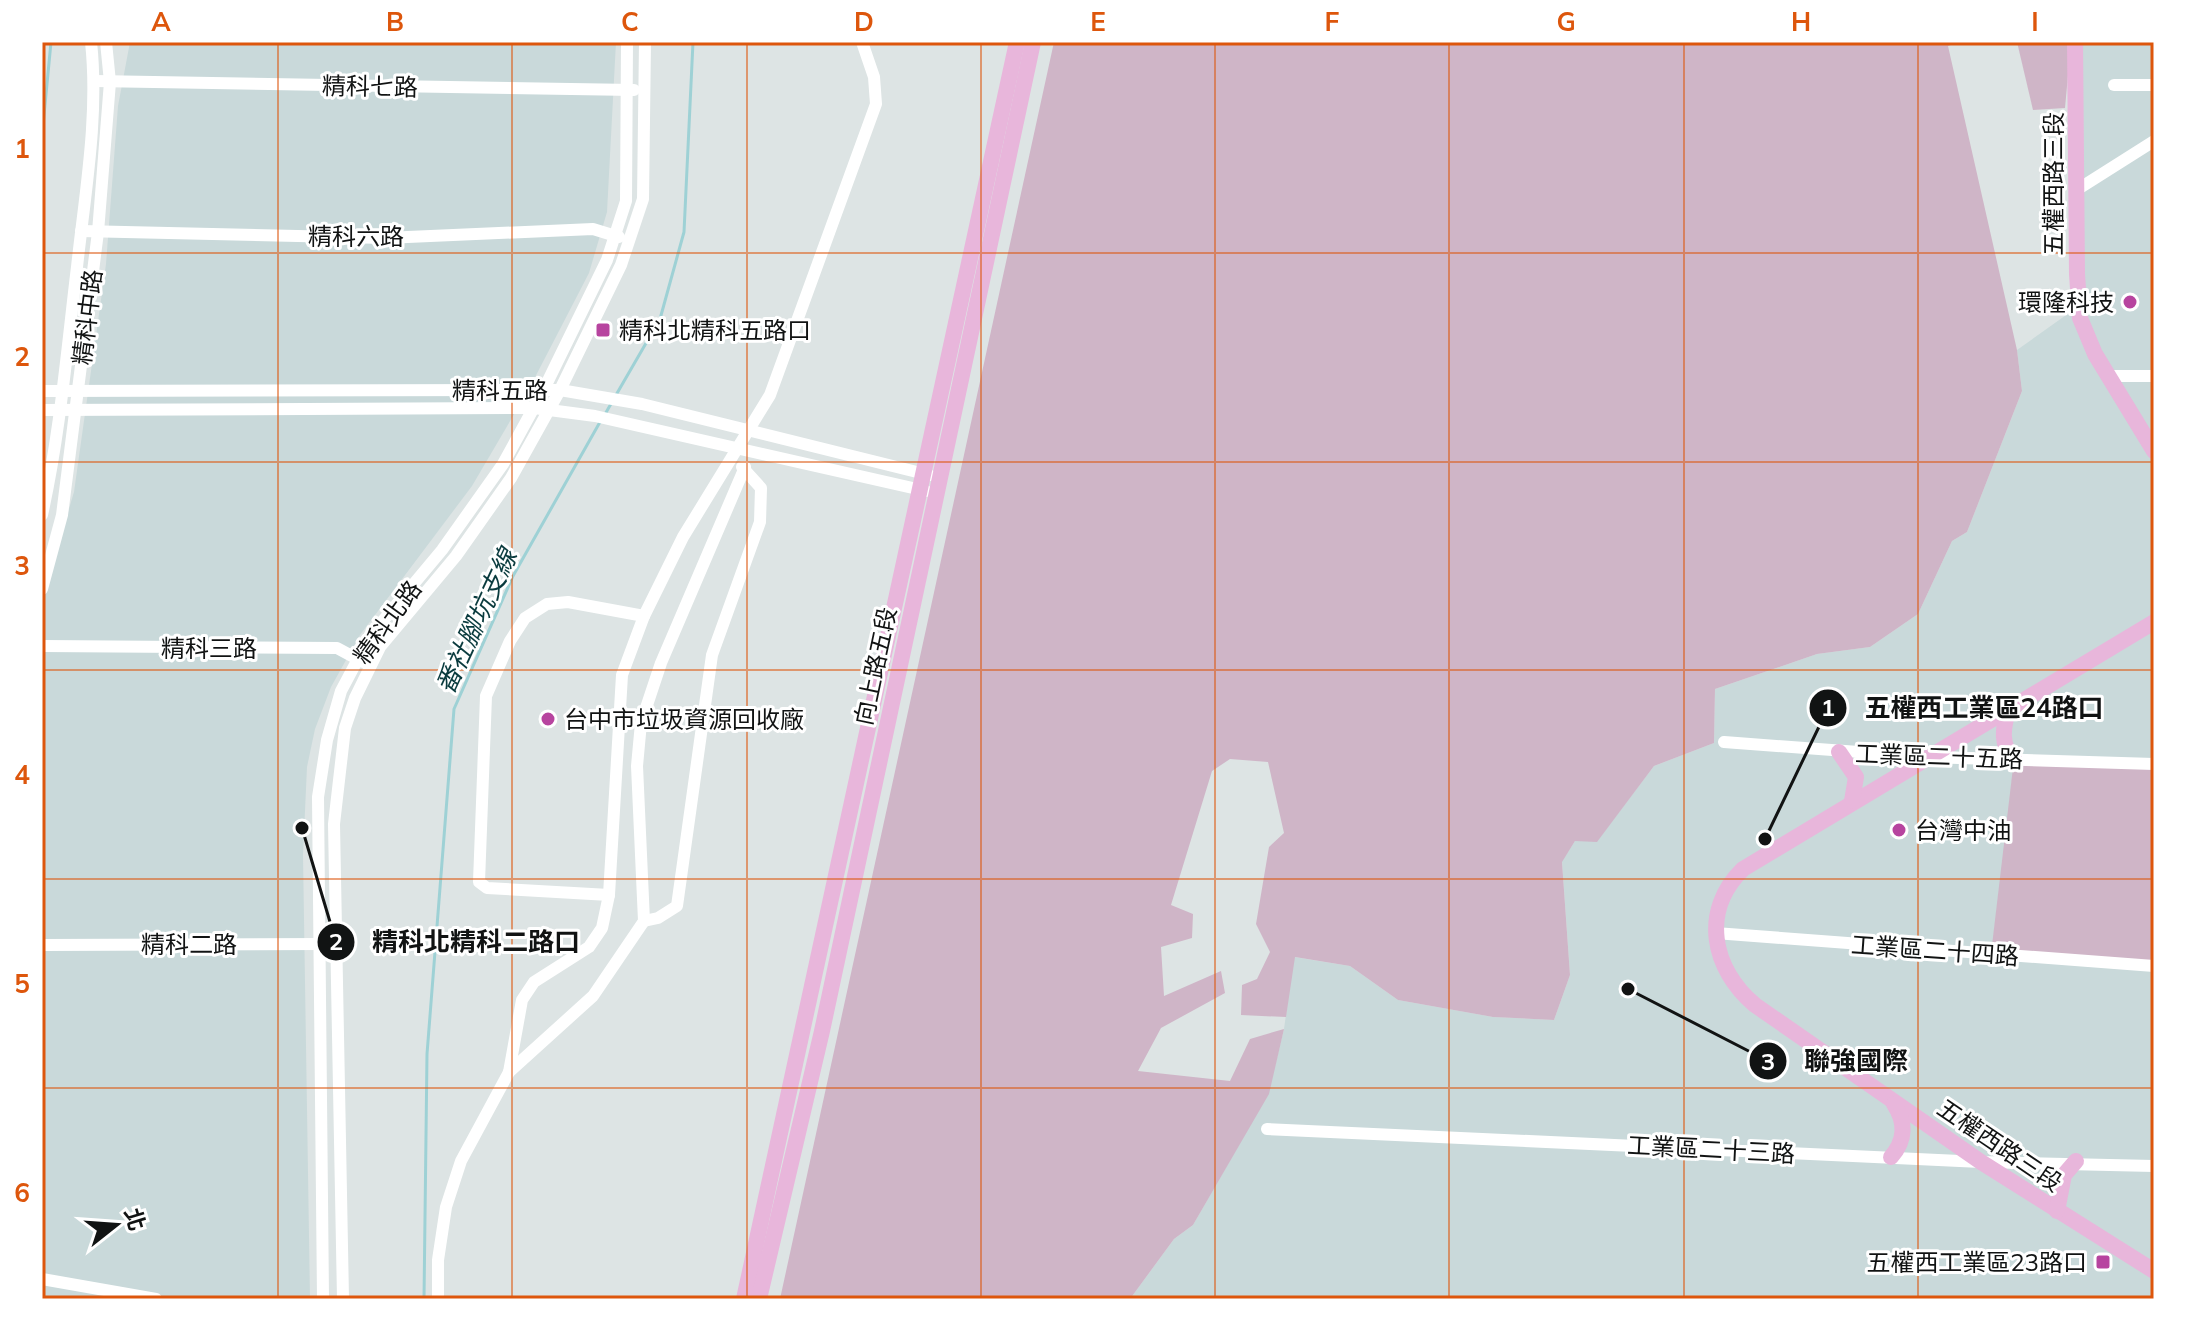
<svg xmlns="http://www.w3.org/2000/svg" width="2196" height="1341" viewBox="0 0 2196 1341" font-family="Mulish,'Noto Sans TC',sans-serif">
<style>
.built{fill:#c9d9da}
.green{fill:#cfb5c7}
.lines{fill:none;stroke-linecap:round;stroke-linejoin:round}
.stream{stroke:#9ed1d5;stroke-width:3}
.minor{stroke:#fff;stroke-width:12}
.major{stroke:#e8b6db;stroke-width:16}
.grid{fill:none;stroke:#dd560c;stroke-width:2;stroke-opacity:0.55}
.poi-dot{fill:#b7449f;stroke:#fff;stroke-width:3}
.labels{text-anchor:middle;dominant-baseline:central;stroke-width:6;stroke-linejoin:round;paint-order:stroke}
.street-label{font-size:24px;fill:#111313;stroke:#fff}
.poi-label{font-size:24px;fill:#111313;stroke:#fff;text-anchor:start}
.water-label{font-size:26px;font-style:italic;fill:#0a3b3e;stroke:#fff}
.leader{fill:none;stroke:#111313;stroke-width:3}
.callout-dot{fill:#111313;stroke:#fff;stroke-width:3}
.mark-label{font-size:24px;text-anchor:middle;font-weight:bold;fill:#fff}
.callout-label{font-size:26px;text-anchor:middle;font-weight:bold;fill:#111313;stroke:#fff;stroke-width:6;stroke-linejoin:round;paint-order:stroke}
.neatline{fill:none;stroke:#dd560c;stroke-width:3}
.grid-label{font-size:26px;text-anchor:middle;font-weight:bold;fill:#dd560c}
</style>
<rect width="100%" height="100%" fill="#dde4e4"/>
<g class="built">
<polygon points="130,42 616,42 607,212 589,273 530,387 472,486 360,635 331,687 315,729 307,767 303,855 310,1299 42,1299 42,600 74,492 106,264 118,106"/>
<polygon points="2081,42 2154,42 2154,1299 1130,1299 1174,1239 1193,1225 1268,1094 1284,1029 1294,957 1350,966 1398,1000 1493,1017 1554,1020 1570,975 1562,861 1575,841 1597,841 1654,766 1714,743 1715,689 1817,654 1870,647 1918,614 1952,541 1967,532 2022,391 2017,350 2069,313"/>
</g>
<g class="green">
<polygon points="1054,42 1959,42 1948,46 2017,350 2022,391 1967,532 1952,541 1918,614 1870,647 1817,654 1715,689 1714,743 1654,766 1597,842 1575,841 1562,862 1570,975 1554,1020 1493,1017 1398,1000 1350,966 1295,957 1286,1017 1241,1015 1242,985 1257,979 1270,952 1256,924 1269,847 1284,833 1268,762 1230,759 1212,771 1171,905 1193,914 1192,938 1161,947 1164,996 1221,971 1225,993 1161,1028 1138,1071 1230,1081 1250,1039 1284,1029 1269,1094 1193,1225 1174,1239 1130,1299 780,1299"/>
<polygon points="2017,42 2071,42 2065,108 2033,110"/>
<polygon points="2014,759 2154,764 2154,965 1991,954"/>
</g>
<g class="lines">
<g class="stream">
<polyline points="42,136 51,42"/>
<polyline points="616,395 660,319 684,232 693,42"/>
<polyline points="604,416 612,402"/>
<polyline points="424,1299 427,1054 454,709 513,576 600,422"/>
</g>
<g class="minor">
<polyline points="95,81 634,90"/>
<polyline points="2114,85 2154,85"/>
<polyline points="2075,191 2154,141"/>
<polyline points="81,231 385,238 593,229 619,237"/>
<polyline points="2107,376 2154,376"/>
<polyline points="42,391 560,390 642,404 929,475"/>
<polyline points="42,410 534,408 595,416 926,491"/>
<path d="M42,515C60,434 67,349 77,267C85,193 99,116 91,42"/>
<polyline points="42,589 62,515 98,232 110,82 106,42"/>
<polyline points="42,646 337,648 363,662"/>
<polyline points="1724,742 1926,757 2154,764"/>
<polyline points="609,895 487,888 479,882 486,696 510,641 525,618 547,604 568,602 644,616 683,537 770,395 876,104 874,77 862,42"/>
<polyline points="644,921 658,918 677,906 712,655 760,522 761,488 742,467"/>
<polyline points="1715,933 2154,966"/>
<polyline points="42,945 328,944"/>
<polyline points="509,1072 593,996 644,921 637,766 641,723 661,663 745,467"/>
<polyline points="1267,1129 1981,1162 2154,1166"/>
<polyline points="42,1279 156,1299"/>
<polyline points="323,1299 318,797 327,740 341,691 358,659 371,635 442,550 503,464 544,389 607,260 626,201 627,42"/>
<polyline points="343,1299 334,824 345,728 355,698 380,647 456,556 511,478 560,390 621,265 643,199 645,42"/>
<polyline points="438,1299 438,1260 446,1207 461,1161 509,1072 522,1000 534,982 589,947 602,928 609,895 622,675 644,616"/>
</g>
<g class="major">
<polyline points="2075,42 2077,274 2080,318 2095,354 2154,451"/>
<path d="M2154,622L1743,869C1700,911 1712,969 1755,1005L1981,1162L2154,1271"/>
<path d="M2008,711C2003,728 2000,745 2014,759"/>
<polyline points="1839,752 1856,777 1852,801"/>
<path d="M1891,1157C1906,1140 1906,1122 1894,1104"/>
<polyline points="2057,1211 2064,1175 2076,1161"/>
<polyline points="744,1299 1017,42"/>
<polyline points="759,1299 822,1031 1033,42"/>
</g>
</g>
<path class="grid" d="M278,42V1299M512,42V1299M747,42V1299M981,42V1299M1215,42V1299M1449,42V1299M1684,42V1299M1918,42V1299M42,253H2154M42,462H2154M42,670H2154M42,879H2154M42,1088H2154"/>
<g class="poi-dot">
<circle cx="2130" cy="302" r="8"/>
<rect x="595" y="322" width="16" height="16" rx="4"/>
<circle cx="548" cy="719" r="8"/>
<circle cx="1899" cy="830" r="8"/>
<rect x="2095" y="1254" width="16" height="16" rx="4"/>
</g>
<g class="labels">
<g class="street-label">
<text transform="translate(370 86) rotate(1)">精科七路</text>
<text transform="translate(2053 184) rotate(-90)">五權西路三段</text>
<text x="356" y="236">精科六路</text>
<text transform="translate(87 317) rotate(-83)">精科中路</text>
<text x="500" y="390">精科五路</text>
<text transform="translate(387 622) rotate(-54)">精科北路</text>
<text x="209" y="648">精科三路</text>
<text transform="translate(875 666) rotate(-78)">向上路五段</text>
<text transform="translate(1939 756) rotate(2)">工業區二十五路</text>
<text x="189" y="944">精科二路</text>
<text transform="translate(1935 950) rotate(4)">工業區二十四路</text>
<text transform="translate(2000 1145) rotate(34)">五權西路三段</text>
<text transform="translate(1711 1149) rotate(3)">工業區二十三路</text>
</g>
<g class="poi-label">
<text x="2114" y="302" text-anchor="end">環隆科技</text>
<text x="619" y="330">精科北精科五路口</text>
<text x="564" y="719">台中市垃圾資源回收廠</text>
<text x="1915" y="830">台灣中油</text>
<text x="2087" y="1262" text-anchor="end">五權西工業區23路口</text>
</g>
<g class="water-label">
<text transform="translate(476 621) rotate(-65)">番社腳坑支線</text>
</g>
</g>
<path class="leader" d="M1765 839L1828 708M302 828L336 942M1628 989L1768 1061"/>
<g class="callout-dot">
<circle cx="1765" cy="839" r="8"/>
<circle cx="302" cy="828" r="8"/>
<circle cx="1628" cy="989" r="8"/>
<circle cx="1828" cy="708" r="20"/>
<circle cx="336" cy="942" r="20"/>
<circle cx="1768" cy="1061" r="20"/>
</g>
<g class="mark-label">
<text x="1828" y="716">1</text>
<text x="336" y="950">2</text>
<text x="1768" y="1070">3</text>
</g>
<g class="callout-label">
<text x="1984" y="717">五權西工業區24路口</text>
<text x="476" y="951">精科北精科二路口</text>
<text x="1856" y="1070">聯強國際</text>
</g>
<rect width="2196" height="1341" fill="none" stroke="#ffffff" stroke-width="88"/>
<g transform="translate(116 1225) rotate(73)" stroke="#ffffff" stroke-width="6" paint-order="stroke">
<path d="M0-6L14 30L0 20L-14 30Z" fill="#111313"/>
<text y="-12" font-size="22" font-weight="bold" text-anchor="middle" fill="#111313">北</text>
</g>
<rect x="44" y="44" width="2108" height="1253" class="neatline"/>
<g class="grid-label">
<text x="161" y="31">A</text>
<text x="395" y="31">B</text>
<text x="630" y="31">C</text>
<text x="864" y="31">D</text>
<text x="1098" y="31">E</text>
<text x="1332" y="31">F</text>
<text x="1566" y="31">G</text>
<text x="1801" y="31">H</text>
<text x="2035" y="31">I</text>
<text x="22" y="158">1</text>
<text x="22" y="366">2</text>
<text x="22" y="575">3</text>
<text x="22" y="784">4</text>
<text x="22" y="993">5</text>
<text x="22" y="1202">6</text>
</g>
</svg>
